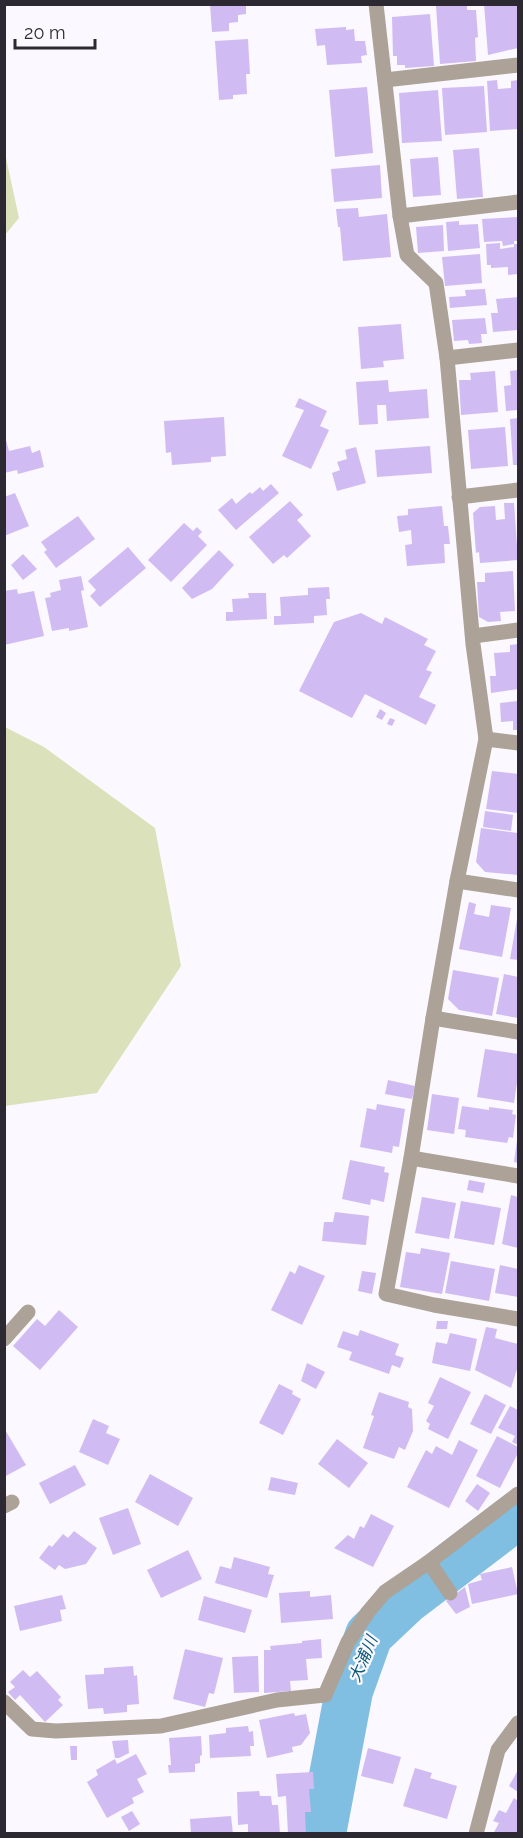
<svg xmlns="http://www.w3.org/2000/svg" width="523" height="1838" viewBox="0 0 523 1838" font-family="Raleway,'Noto Sans JP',sans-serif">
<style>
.green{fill:#dbe2bb}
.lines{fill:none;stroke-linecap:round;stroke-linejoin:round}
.river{stroke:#80bfe2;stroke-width:48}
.building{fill:#d1bbf3}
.minor{stroke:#aca298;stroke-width:15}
.labels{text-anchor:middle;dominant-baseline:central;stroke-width:4.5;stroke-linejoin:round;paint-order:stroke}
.water-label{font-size:16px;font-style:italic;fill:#095a7c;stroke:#fbf9ff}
</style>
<rect width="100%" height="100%" fill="#fbf9ff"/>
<g class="green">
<polygon points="5,153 19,218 5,235 4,235"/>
<polygon points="5,727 44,747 155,828 181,966 97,1093 5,1106"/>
</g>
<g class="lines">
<polyline class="river" points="322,1834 349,1691 369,1635 405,1601 518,1515"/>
</g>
<g class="building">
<polygon points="210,4 246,4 246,14 238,15 238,22 229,23 229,31 212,32"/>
<polygon points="467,4 467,10 476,10 478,37 475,38 476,61 440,64 436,6"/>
<polygon points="484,4 518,6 518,48 488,55"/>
<polygon points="430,14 434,66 405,68 405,65 397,65 397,56 393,56 392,17"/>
<polygon points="346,27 346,30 354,29 355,41 365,41 367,55 361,56 362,63 327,65 325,45 317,46 315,29"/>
<polygon points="248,39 250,74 246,74 247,94 233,95 233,99 219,100 215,41"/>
<polygon points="497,80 498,89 511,88 511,81 518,80 518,129 490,131 487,81"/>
<polygon points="484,86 487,132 445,135 442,88"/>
<polygon points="367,87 373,153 335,157 329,90"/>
<polygon points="438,90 442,141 402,143 399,93"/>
<polygon points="479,148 483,197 457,199 453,150"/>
<polygon points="438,157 441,195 413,197 410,159"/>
<polygon points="380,165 382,198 334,202 331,169"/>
<polygon points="358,208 359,217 387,214 391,257 343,261 340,227 338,227 336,209"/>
<polygon points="518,217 518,241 514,241 514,244 518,244 518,274 508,275 508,267 491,268 491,265 487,265 486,244 500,243 500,249 514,247 514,244 503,246 502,241 484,242 482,219"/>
<polygon points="459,221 459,225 478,224 480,248 448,251 446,222"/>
<polygon points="443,225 444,251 418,253 416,227"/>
<polygon points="480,254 482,283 445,286 442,257"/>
<polygon points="485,289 487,305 450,308 449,297 466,296 465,290"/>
<polygon points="518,297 518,330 493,332 491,313 498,313 496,299"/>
<polygon points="485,318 487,334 481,334 482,343 469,344 468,340 454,341 452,320"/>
<polygon points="401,324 404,359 383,361 384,367 361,369 358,327"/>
<polygon points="518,370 518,410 506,411 504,386 511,385 510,371"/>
<polygon points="495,371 498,412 461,415 459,380 471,380 470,373"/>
<polygon points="388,380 389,392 427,389 429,418 387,421 386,405 377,405 378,424 359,425 356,382"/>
<polygon points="299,398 327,411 320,426 329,430 311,469 282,456 304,410 295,407"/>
<polygon points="224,417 226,456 211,457 211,462 172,465 171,452 166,453 164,421"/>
<polygon points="518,418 518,465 513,465 510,419"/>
<polygon points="505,427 508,466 471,469 468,430"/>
<polygon points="4,440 6,440 9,451 30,446 32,453 40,450 44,467 18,474 17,470 4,473"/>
<polygon points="430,446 432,473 377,477 375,450"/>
<polygon points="356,447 366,483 337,491 332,473 340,470 337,462 347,459 345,450"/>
<polygon points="271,484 279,493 236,530 218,510 232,498 236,504 250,492 252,494 260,487 263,491"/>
<polygon points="15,493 29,526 4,536 4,497"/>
<polygon points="290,501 303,515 297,520 311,536 287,558 284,555 273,564 249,537"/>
<polygon points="504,503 514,503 518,560 480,563 479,552 476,553 473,513 480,507 495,506 496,520 505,519"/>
<polygon points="442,506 444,526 448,526 450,544 444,544 445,563 407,566 405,545 412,544 411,530 399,532 397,516 408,515 408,509"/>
<polygon points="78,516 95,539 56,568 44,552 47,550 41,542"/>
<polygon points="184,523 193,531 197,527 202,532 198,536 207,545 171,582 148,560"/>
<polygon points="128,547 146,568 100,607 90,596 96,590 88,581"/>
<polygon points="219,550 234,565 212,589 192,599 182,588"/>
<polygon points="23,554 37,569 23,580 11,565"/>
<polygon points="513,571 515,611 500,612 501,621 488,622 479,617 477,582 485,582 485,573"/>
<polygon points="81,576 84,590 81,591 88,627 69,631 69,628 52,631 45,598 51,597 50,593 61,590 59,580"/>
<polygon points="329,587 330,599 326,599 327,615 314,616 314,623 274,625 274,616 281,616 280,597 308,595 308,588"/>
<polygon points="17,589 18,594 34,591 44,636 4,645 4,591"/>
<polygon points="248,593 266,593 267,619 226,621 226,612 233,612 232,599 249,598"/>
<polygon points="361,613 382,624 385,617 428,639 424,645 436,651 426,670 432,672 419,697 436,705 426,725 365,694 352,718 299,691 334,622"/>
<polygon points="518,644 518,689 491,693 490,676 496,676 494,653 510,652 510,645"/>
<polygon points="518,701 518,730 513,730 513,721 501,722 500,703"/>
<polygon points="380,709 386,713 382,720 376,717"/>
<polygon points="390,718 395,720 392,726 387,724"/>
<polygon points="492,771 518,774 518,813 486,809"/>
<polygon points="485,811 513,815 511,831 483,827"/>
<polygon points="481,828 518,833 518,875 485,872 476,862"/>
<polygon points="469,902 476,904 474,914 489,917 491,905 511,908 502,957 459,949"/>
<polygon points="517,919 518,919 518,960 510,959"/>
<polygon points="453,970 499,978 492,1016 459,1010 448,999"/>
<polygon points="504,974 518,977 518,1018 496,1014"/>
<polygon points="485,1049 518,1054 518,1076 514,1103 477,1097"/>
<polygon points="388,1080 415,1086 412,1099 385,1094"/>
<polygon points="432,1094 459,1098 454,1134 427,1130"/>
<polygon points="377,1104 405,1109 399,1147 393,1146 392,1153 360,1147 367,1108 376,1110"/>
<polygon points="462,1106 489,1110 489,1107 513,1110 512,1114 516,1115 513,1138 509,1137 507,1143 465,1137 466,1130 458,1129"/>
<polygon points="517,1140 518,1140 518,1163 514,1162"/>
<polygon points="350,1160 385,1167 384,1172 389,1173 384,1202 371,1199 370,1205 342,1199"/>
<polygon points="469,1180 485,1183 483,1193 467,1190"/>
<polygon points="511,1195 518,1197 518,1248 502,1244"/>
<polygon points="422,1197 456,1203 449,1239 415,1233"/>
<polygon points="461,1201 501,1208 494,1245 454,1238"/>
<polygon points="335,1212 369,1216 366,1245 322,1241 324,1222 333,1222"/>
<polygon points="421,1248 450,1253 442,1294 400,1287 406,1252 420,1254"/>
<polygon points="451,1261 495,1269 489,1301 445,1293"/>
<polygon points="299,1265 325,1276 302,1325 271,1310 290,1271 295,1274"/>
<polygon points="500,1265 518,1269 518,1297 495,1293"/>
<polygon points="362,1271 376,1273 372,1294 358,1291"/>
<polygon points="59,1310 78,1327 40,1370 13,1346 37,1319 45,1326"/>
<polygon points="437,1321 448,1321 447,1329 436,1329"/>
<polygon points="486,1327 497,1329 495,1338 518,1344 518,1366 511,1388 475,1370"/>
<polygon points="360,1330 399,1344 395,1355 404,1358 400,1368 392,1365 389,1374 349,1360 352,1352 337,1347 343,1331 358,1336"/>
<polygon points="450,1333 477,1339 470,1371 432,1363 436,1342 447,1344"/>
<polygon points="307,1363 325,1372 316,1389 301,1381"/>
<polygon points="440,1377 471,1392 448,1439 428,1429 430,1424 426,1421 434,1406 428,1403"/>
<polygon points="279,1384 293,1391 292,1394 301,1399 283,1435 259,1423"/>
<polygon points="379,1392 409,1402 408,1407 412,1409 413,1431 405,1450 399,1447 394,1459 363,1448 374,1416 371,1415"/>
<polygon points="485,1394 506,1405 491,1434 470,1424"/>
<polygon points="510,1406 518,1410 518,1445 512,1442 515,1436 498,1428"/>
<polygon points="93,1419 109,1426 106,1433 120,1439 108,1465 79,1452"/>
<polygon points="4,1428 26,1465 4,1477"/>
<polygon points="497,1436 518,1447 518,1453 500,1488 476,1476"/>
<polygon points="337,1439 368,1463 349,1488 318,1464"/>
<polygon points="459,1440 478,1450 449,1508 407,1487 426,1450 432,1454 436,1446 452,1455"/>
<polygon points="75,1465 86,1485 50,1504 39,1483"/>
<polygon points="150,1474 193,1498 178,1526 135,1502"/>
<polygon points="271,1477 298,1483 295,1495 268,1490"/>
<polygon points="477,1484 490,1493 478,1511 465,1501"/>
<polygon points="128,1508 141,1544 113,1555 99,1518"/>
<polygon points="371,1514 394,1526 373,1567 334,1548 348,1535 354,1539 360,1526 364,1528"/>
<polygon points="74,1531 97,1548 86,1564 65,1569 59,1565 55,1570 39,1558 49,1545 52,1547 63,1534 68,1538"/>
<polygon points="188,1550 202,1579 161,1598 147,1570"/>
<polygon points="234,1557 270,1567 268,1574 274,1575 267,1598 215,1583 220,1566 231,1569"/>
<polygon points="512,1567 518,1594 472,1604 468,1584 482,1580 480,1574"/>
<polygon points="465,1587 470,1607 456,1614 446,1601"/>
<polygon points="310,1591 310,1597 331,1595 333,1619 281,1623 279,1593"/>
<polygon points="62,1595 66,1609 60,1610 62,1621 20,1631 14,1606"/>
<polygon points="204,1596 252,1610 245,1633 198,1620"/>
<polygon points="321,1639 322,1658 306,1659 308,1680 290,1681 291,1691 264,1693 264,1650 271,1650 270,1646 302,1643 302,1641"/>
<polygon points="185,1649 223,1658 214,1694 209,1693 205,1707 173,1699"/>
<polygon points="258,1656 259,1692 234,1693 232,1657"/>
<polygon points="133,1666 134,1676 137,1675 139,1704 127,1705 127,1712 104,1714 103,1708 88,1709 85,1675 104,1674 104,1668"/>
<polygon points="23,1670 30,1677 37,1671 61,1697 58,1700 63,1705 45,1722 20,1695 15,1700 8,1692 15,1687 10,1682"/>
<polygon points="294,1713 295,1716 306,1714 310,1733 301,1745 292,1747 293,1752 267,1758 259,1720"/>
<polygon points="248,1726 249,1732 253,1731 254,1746 250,1746 251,1756 210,1758 209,1735 226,1733 226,1728"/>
<polygon points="201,1736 202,1755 200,1756 200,1763 195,1764 195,1772 169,1773 168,1765 171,1765 169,1738"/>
<polygon points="128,1740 129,1753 119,1758 115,1758 112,1741"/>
<polygon points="70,1746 77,1746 77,1760 71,1760"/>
<polygon points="368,1748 401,1757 393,1784 361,1776"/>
<polygon points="136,1754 147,1774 137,1779 144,1792 132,1798 134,1803 107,1818 87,1782 98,1775 96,1770 115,1759 117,1764"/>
<polygon points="415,1768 432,1773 430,1778 457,1786 447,1819 403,1806"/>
<polygon points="518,1770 518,1792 509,1786"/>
<polygon points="313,1772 314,1789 309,1789 311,1812 305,1812 306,1834 288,1834 286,1796 278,1797 276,1774"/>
<polygon points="259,1791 260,1796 271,1796 272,1805 278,1805 280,1834 248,1834 248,1824 238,1825 237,1792"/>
<polygon points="514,1798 518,1801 518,1834 493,1834 499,1823 493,1821 499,1810 506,1813"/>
<polygon points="132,1811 140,1824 129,1831 121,1817"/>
<polygon points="231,1816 233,1834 191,1834 190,1819"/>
</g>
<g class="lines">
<g class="minor">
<polyline points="376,4 400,216 407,255 436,283 447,358 473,644 486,739 457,881 433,1018 411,1158 386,1294 434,1305 518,1319"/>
<polyline points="385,80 518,65"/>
<polyline points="400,216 518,202"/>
<polyline points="447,358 518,350"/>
<polyline points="459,497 518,490"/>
<polyline points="473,636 518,630"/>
<polyline points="486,739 518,743"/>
<polyline points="457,881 518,890"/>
<polyline points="433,1018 518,1032"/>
<polyline points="411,1158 518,1176"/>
<polyline points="4,1339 28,1312"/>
<polyline points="4,1506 12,1502"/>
<polyline points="429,1562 450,1593"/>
<polyline points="4,1702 32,1729 56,1731 161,1726 277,1700 325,1695 348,1642 368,1612 385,1592 429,1562 518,1494"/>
<polyline points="476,1834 498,1750 518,1723"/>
</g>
</g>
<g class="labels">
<g class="water-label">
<text transform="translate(363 1659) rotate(-67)">大浦川</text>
</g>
</g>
<rect width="523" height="1838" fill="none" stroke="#2d2933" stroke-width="12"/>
<path d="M15 39v9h80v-9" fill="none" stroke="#2d2933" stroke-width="3"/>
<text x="24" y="39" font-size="18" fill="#2d2933" stroke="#fbf9ff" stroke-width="4.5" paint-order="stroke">20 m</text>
</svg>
